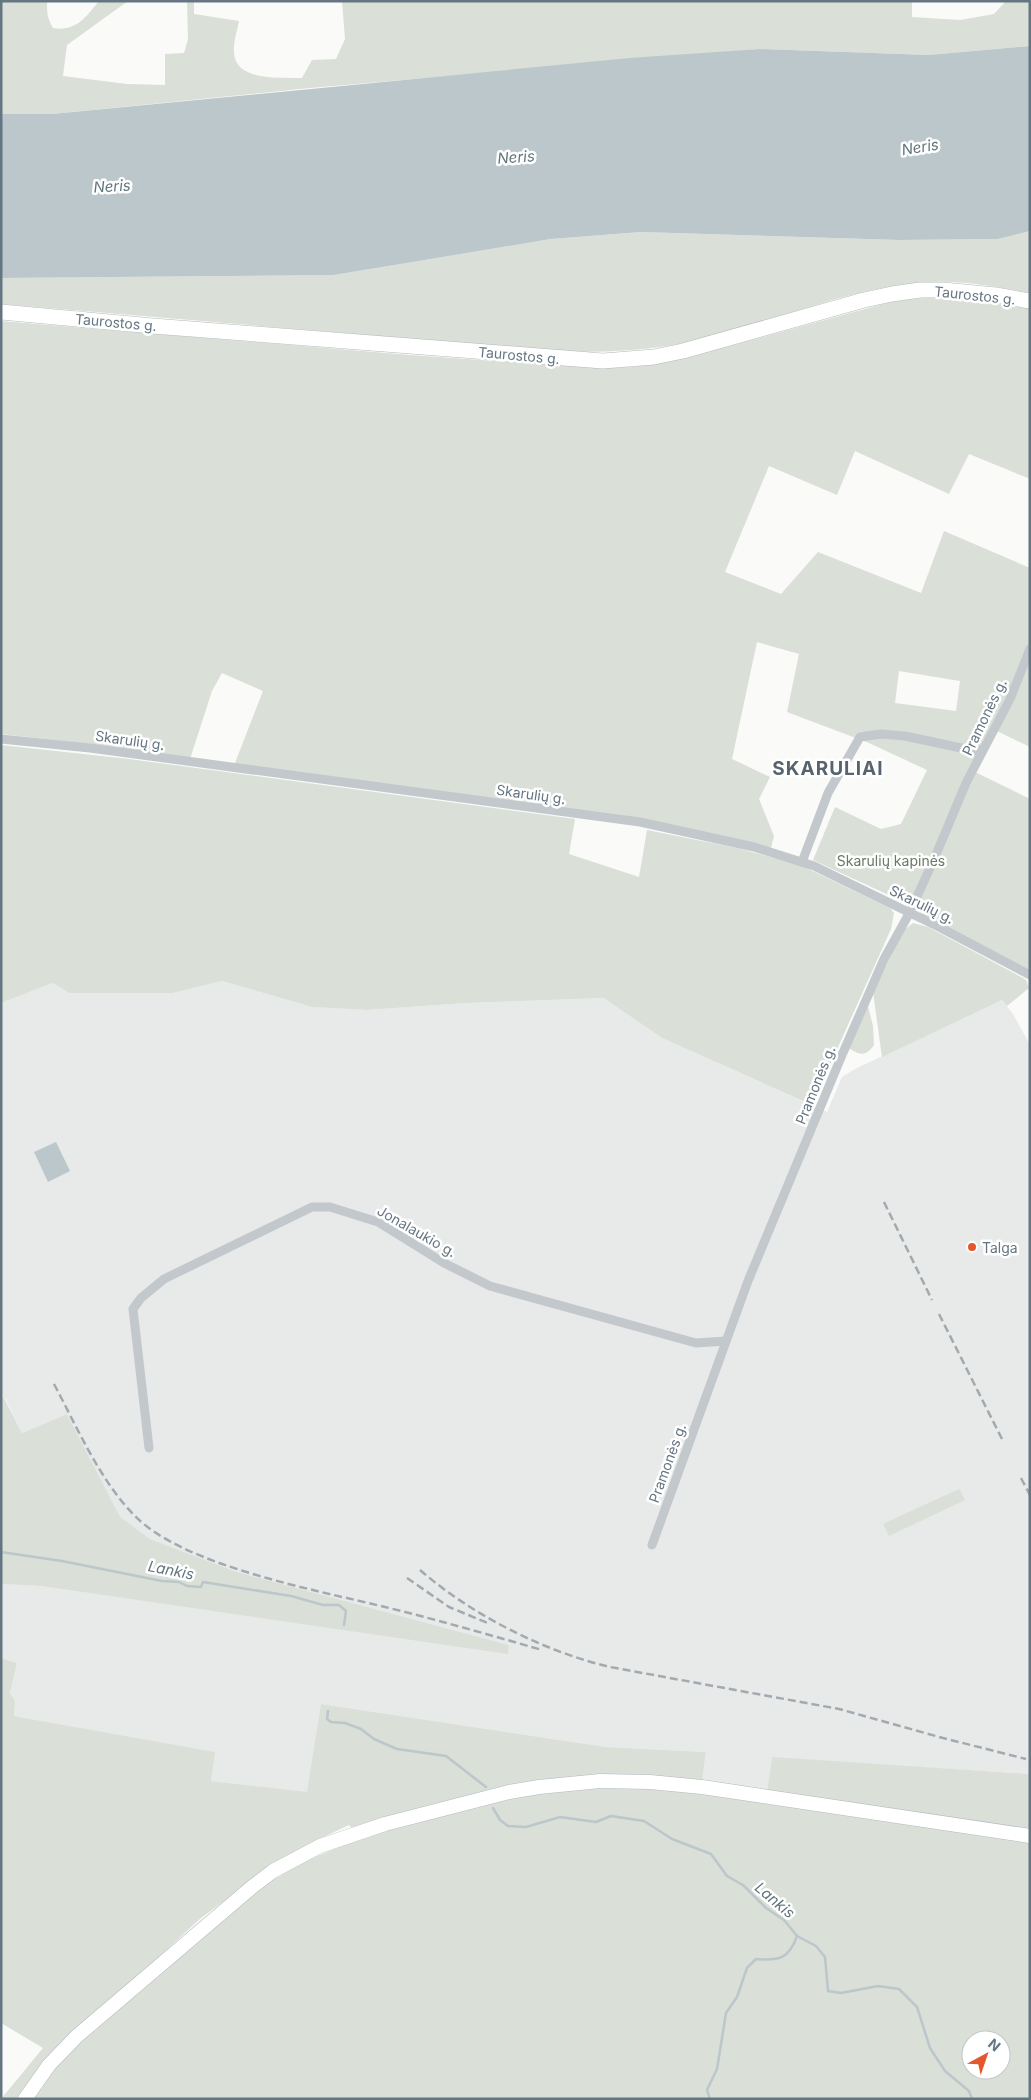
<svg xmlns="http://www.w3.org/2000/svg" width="1031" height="2100" viewBox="0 0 1031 2100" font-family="Inter,sans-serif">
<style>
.built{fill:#e8e9e9}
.green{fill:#dadfd7;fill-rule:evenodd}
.water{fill:#bbc7cb}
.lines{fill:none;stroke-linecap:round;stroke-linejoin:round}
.stream{stroke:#bbc7cb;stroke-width:2.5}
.secondary-casing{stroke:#b3babf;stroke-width:15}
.trunk-casing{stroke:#b4b9bd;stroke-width:16}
.minor{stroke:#c3c8cc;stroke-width:9}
.secondary{stroke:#fff;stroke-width:14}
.trunk{stroke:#fff;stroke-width:15}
.rail{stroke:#a2aab0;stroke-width:2.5;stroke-dasharray:8 4;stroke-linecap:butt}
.poi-dot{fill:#e4572e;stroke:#fff;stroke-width:2}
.labels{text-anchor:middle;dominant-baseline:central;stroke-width:5;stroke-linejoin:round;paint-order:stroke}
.street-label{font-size:14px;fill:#657683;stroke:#fff}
.park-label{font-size:14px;fill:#687a64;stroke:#fff}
.poi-label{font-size:14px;fill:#657683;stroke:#fff;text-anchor:start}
.water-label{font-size:15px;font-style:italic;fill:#60757c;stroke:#fff}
.district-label{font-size:19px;font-weight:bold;letter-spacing:1px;fill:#57646e;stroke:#fff}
</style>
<rect width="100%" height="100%" fill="#fafaf8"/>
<polygon class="built" points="222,981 312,1007 367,1010 466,1003 605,998 662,1038 827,1112 842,1077 857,1068 1002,1000 1013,1014 1030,1045 1030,1774 772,1758 767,1791 702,1782 706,1752 606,1747 321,1704 308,1793 211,1781 214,1752 14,1716 15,1701 10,1693 17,1663 1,1658 1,1584 41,1586 508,1653 509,1645 237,1572 150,1539 120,1518 67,1414 22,1433 5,1398 1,1399 1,1003 53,983 69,993 173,993"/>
<g class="green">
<path d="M1,1H47C47,12 47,18 53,28C76,32 86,17 99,1H128L67,45L63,76L127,84L165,85V54L184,53L188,39L187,1H194V14L239,21C237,31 233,43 234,53C236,82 281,77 302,78L312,60L336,59L345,39L342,1H912V17L960,20L994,14L1006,1H1030V46L929,55L760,49L310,88L52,114H1Z"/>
<path d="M1030,231V293C993,286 955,279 917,283C847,289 775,321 707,338C653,351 601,354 545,350L1,304V278L334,275L551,239L641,232L899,240L998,239Z"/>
<path d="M933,297L970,298L1030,308V479L969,454L949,494L855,451L837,495L769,466L725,572L781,594L818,552L921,593L944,531L1030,568V747L995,730L973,771L1030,799V970L922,914L908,904L813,860L835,807L881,829L901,824L927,770L869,743L787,712L799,654L757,642L732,759L770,777L759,799L774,836L771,848L726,837L233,768L263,691L222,673L212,691L190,759L99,745L1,734V321L410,355L597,368L633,367L686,358L894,301ZM899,671L960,681L956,711L895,703Z"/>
<polygon points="1,745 129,759 575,819 569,854 639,877 647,830 737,848 800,865 890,908 894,913 891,929 812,1105 662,1038 604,998 466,1003 367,1010 312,1007 222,981 173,993 69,993 53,983 1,1003"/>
<polygon points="913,923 928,927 1023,978 1026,980 1029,988 1007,1006 1002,1000 882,1057 873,992 903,931"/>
<path d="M868,1006L873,1026L874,1045C866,1056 861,1056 850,1049V1046Z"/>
<polygon points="4,1398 22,1433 67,1414 120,1517 150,1539 237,1572 509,1645 508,1654 41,1586 1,1584 1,1399"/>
<polygon points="959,1489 965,1500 889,1536 883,1524"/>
<path d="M1,1658L17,1663L10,1693L15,1701L14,1716L215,1752L211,1781L307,1792L321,1704L606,1747L706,1752L702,1782L767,1791L772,1757L1030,1774V2099H31L58,2064L79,2043L260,1888L303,1862L361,1838L349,1825L311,1843L274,1864L201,1918L52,2055L16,2099H1L43,2048L1,2023ZM971,2040H1001V2070H971Z"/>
</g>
<g class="water">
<polygon points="1030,46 1030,231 998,239 899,240 641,232 551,239 334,275 1,278 1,114 52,114 630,58 760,49 929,55"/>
<polygon points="56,1142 70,1171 48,1182 34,1152"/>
</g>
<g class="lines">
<g class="stream">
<polyline points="1,1552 62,1561 162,1581 179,1582 187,1586 201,1587 203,1582 291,1596 323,1605 339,1605 346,1611 344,1625"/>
<polyline points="328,1711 327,1719 331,1722 345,1723 361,1729 374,1739 397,1749 446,1756 486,1787"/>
<polyline points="493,1808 500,1820 508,1826 526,1827 560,1817 596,1822 611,1816 644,1821 672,1839 711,1854 727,1876 743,1885 766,1908 784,1920 797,1936 816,1946 825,1957 828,1991 841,1993 878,1986 899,1989 917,2007 930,2048 945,2071 969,2091 972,2099"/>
<path d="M710,2099L707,2090L717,2069L726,2013L737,1997L747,1968L756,1959C779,1961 789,1959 797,1936"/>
</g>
<g class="secondary-casing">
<polyline id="secondary" points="25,2099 49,2065 77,2036 252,1887 273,1871 320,1846 385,1824 509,1792 539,1787 600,1781 650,1782 702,1787 1030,1836"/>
</g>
<g class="trunk-casing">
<polyline id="trunk" points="1,312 153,326 603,361 654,357 683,351 864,300 892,294 920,290 943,290 996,295 1030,301"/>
</g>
<g class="minor">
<polyline points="1,739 90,748 640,822 754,847 814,866 941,928 1030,975"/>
<polyline points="802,862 828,793 860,737 881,734 905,736 975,751 983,749"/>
<polyline points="149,1448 133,1309 141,1298 164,1279 312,1207 330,1207 378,1222 444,1263 490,1286 696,1343 726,1341"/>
<polyline points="652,1545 748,1281 842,1055 884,959 910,912 935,857 966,783 1010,699 1030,649"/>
</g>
<use href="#secondary" class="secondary"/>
<use href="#trunk" class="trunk"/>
<g class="rail">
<polyline points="884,1202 932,1300"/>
<polyline points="939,1314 1003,1441"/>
<path d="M54,1384C77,1427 100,1481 135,1516C184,1566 316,1590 385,1607C438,1620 490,1635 542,1650"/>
<polyline points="1021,1478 1030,1495"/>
<path d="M420,1570C472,1615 543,1651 610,1667L839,1709L943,1738L1026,1759"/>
<polyline points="407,1578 449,1607 490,1624"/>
</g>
</g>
<circle class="poi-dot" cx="972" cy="1247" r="5"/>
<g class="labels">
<g class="street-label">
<text transform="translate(975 295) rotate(6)">Taurostos g.</text>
<text transform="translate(116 322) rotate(5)">Taurostos g.</text>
<text transform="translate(519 355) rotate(5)">Taurostos g.</text>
<text transform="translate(984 717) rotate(-64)">Pramonės g.</text>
<text transform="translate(130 740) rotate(8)">Skarulių g.</text>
<text transform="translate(531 794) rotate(8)">Skarulių g.</text>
<text transform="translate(922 904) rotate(26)">Skarulių g.</text>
<text transform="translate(815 1085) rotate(-68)">Pramonės g.</text>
<text transform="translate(417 1231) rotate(30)">Jonalaukio g.</text>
<text transform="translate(667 1463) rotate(-70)">Pramonės g.</text>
</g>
<g class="park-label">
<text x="891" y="860">Skarulių kapinės</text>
</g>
<g class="poi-label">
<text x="982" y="1247">Talga</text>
</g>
<g class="water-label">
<text transform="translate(920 147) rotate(-9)">Neris</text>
<text transform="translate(516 157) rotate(-4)">Neris</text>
<text transform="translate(112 186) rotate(-3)">Neris</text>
<text transform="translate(171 1570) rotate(11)">Lankis</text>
<text transform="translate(775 1900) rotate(40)">Lankis</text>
</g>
<g class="district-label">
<text x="828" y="768">SKARULIAI</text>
</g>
</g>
<rect width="1031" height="2100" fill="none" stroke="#657683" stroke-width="5"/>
<g transform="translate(986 2055) rotate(40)"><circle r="24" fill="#ffffff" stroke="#c1c8cd"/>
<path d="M0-4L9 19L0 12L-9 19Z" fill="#e4572e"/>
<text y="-8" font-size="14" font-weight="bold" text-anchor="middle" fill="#657683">N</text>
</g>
</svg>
